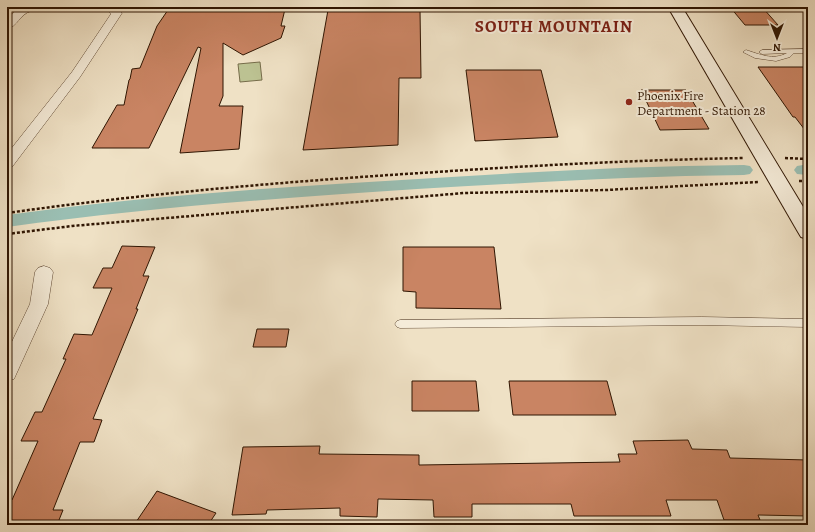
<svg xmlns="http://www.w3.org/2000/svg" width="815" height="532" viewBox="0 0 815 532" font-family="Alegreya,serif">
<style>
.green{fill:#bcc292;stroke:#766c4a}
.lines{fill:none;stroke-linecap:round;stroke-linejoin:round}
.canal{fill:#9abeb2;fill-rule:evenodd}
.building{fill:#c98463;stroke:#2f1502}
.lane-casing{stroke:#5f4833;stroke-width:1}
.street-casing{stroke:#5f4833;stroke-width:1}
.secondary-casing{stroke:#2f1502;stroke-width:2}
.path{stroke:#2f1502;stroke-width:2.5;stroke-dasharray:3 2;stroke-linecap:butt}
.lane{fill:#f5ecd9;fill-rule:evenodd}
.street{fill:#f5ecd9;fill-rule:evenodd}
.secondary{fill:#f5ecd9;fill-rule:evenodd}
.poi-dot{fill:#8f2418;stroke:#f5ecd9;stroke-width:1.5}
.labels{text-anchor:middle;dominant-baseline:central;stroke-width:4;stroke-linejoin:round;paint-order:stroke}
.far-poi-label{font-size:13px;fill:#2f1502;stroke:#f5ecd9;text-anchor:start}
.far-district-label{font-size:17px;font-weight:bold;letter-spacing:1px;fill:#7a1f14;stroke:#f5ecd9}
</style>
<rect width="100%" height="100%" fill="#efe1c5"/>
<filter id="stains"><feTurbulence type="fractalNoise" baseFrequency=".005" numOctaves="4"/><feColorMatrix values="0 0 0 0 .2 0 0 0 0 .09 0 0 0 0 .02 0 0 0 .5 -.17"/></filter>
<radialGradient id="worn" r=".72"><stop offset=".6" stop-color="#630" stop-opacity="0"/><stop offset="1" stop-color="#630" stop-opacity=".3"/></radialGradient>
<polygon class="green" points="260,62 262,80 240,82 238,64"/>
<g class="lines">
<g class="canal">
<path d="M744,165L750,166L753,170L750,174L744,175C635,176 526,183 417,189C280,198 143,208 7,227V215C143,196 280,187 418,179C526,172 635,166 744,165Z"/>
<polygon points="803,165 808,165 808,175 797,174 794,170 797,166"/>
</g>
</g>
<g class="building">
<polygon points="170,7 283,7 283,9 285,9 281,26 285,26 281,38 243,55 223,43 223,96 219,106 243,106 239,149 180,153 201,48 198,47 149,148 92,148 117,105 124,105 129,80 130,79 132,69 140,68 157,26"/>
<polygon points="730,7 762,7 778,25 745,25"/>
<polygon points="328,10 420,10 421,78 399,78 398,145 303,150"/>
<polygon points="758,67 808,67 808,134 795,117 793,117"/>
<polygon points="466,70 541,70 558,137 475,141"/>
<polygon points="641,90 686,90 709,129 660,130"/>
<polygon points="122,246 155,247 143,276 149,276 136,309 138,309 93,419 102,420 94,442 80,442 53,510 63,510 57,525 7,525 7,500 12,500 38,441 21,441 35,412 42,412 66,359 63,359 74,334 92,335 112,288 93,288 103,268 112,268"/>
<polygon points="403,247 494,247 501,309 416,308 416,292 403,291"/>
<polygon points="257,329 289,329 286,347 253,347"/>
<polygon points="412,381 476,381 479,411 412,411"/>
<polygon points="509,381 607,381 616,415 513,415"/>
<polygon points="688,440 692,449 727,450 730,458 808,460 808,516 758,515 760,520 724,520 717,500 666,500 671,516 574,516 571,504 472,504 472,517 434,517 433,500 378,499 377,517 340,516 340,508 267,510 266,514 232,515 243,447 320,446 319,454 419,455 419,465 620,462 618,454 637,454 633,441"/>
<polygon points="157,491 216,513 208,525 134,525"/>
</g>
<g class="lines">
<g class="lane-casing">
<g id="lane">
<path d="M808,49V53H794L790,57L776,61L755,58L743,52L746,50C759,54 773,61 787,53L762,54L759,52L762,50Z"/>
<polygon points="702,317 808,319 808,327 702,325 400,328 397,327 395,324 397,321 400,320"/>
</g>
</g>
<g class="street-casing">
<g id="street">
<path d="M21,7H115L122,13L80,77L12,167L7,168V154L72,72L111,14L108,11H31C20,14 17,27 7,29V20L18,8Z"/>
<polygon points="44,266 50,268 53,272 48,304 14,379 7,381 7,352 30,304 35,272 38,268"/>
</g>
</g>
<g class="secondary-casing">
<polygon id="secondary" points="668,7 682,7 808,215 808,239 801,237 798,232"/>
</g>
<g class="path">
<polyline points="785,158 808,159"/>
<polyline points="799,181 808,181"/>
<path d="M7,213C149,193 292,181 436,172C539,165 641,160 744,158"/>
<polyline points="7,234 72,226 464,193 606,190 758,182"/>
</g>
<use href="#lane" class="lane"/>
<use href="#street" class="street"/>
<use href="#secondary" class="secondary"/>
</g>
<circle class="poi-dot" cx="629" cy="102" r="4"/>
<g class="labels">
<g class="far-poi-label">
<text x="637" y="95">Phoenix Fire<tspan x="637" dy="15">Department - Station 28</tspan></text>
</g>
<g class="far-district-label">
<text x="554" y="26">SOUTH MOUNTAIN</text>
</g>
</g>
<rect width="815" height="532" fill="none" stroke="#efe1c5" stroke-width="24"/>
<rect x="8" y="8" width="799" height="516" fill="none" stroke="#2f1502" stroke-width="2"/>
<rect x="12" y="12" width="791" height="508" fill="none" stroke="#2f1502"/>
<g transform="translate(777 38) rotate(180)" stroke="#f5ecd9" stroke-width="3" paint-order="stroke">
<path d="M0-3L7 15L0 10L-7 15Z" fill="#2f1502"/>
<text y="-6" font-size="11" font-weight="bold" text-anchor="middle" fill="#2f1502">N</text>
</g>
<rect width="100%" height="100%" filter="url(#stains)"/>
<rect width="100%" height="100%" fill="url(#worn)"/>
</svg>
